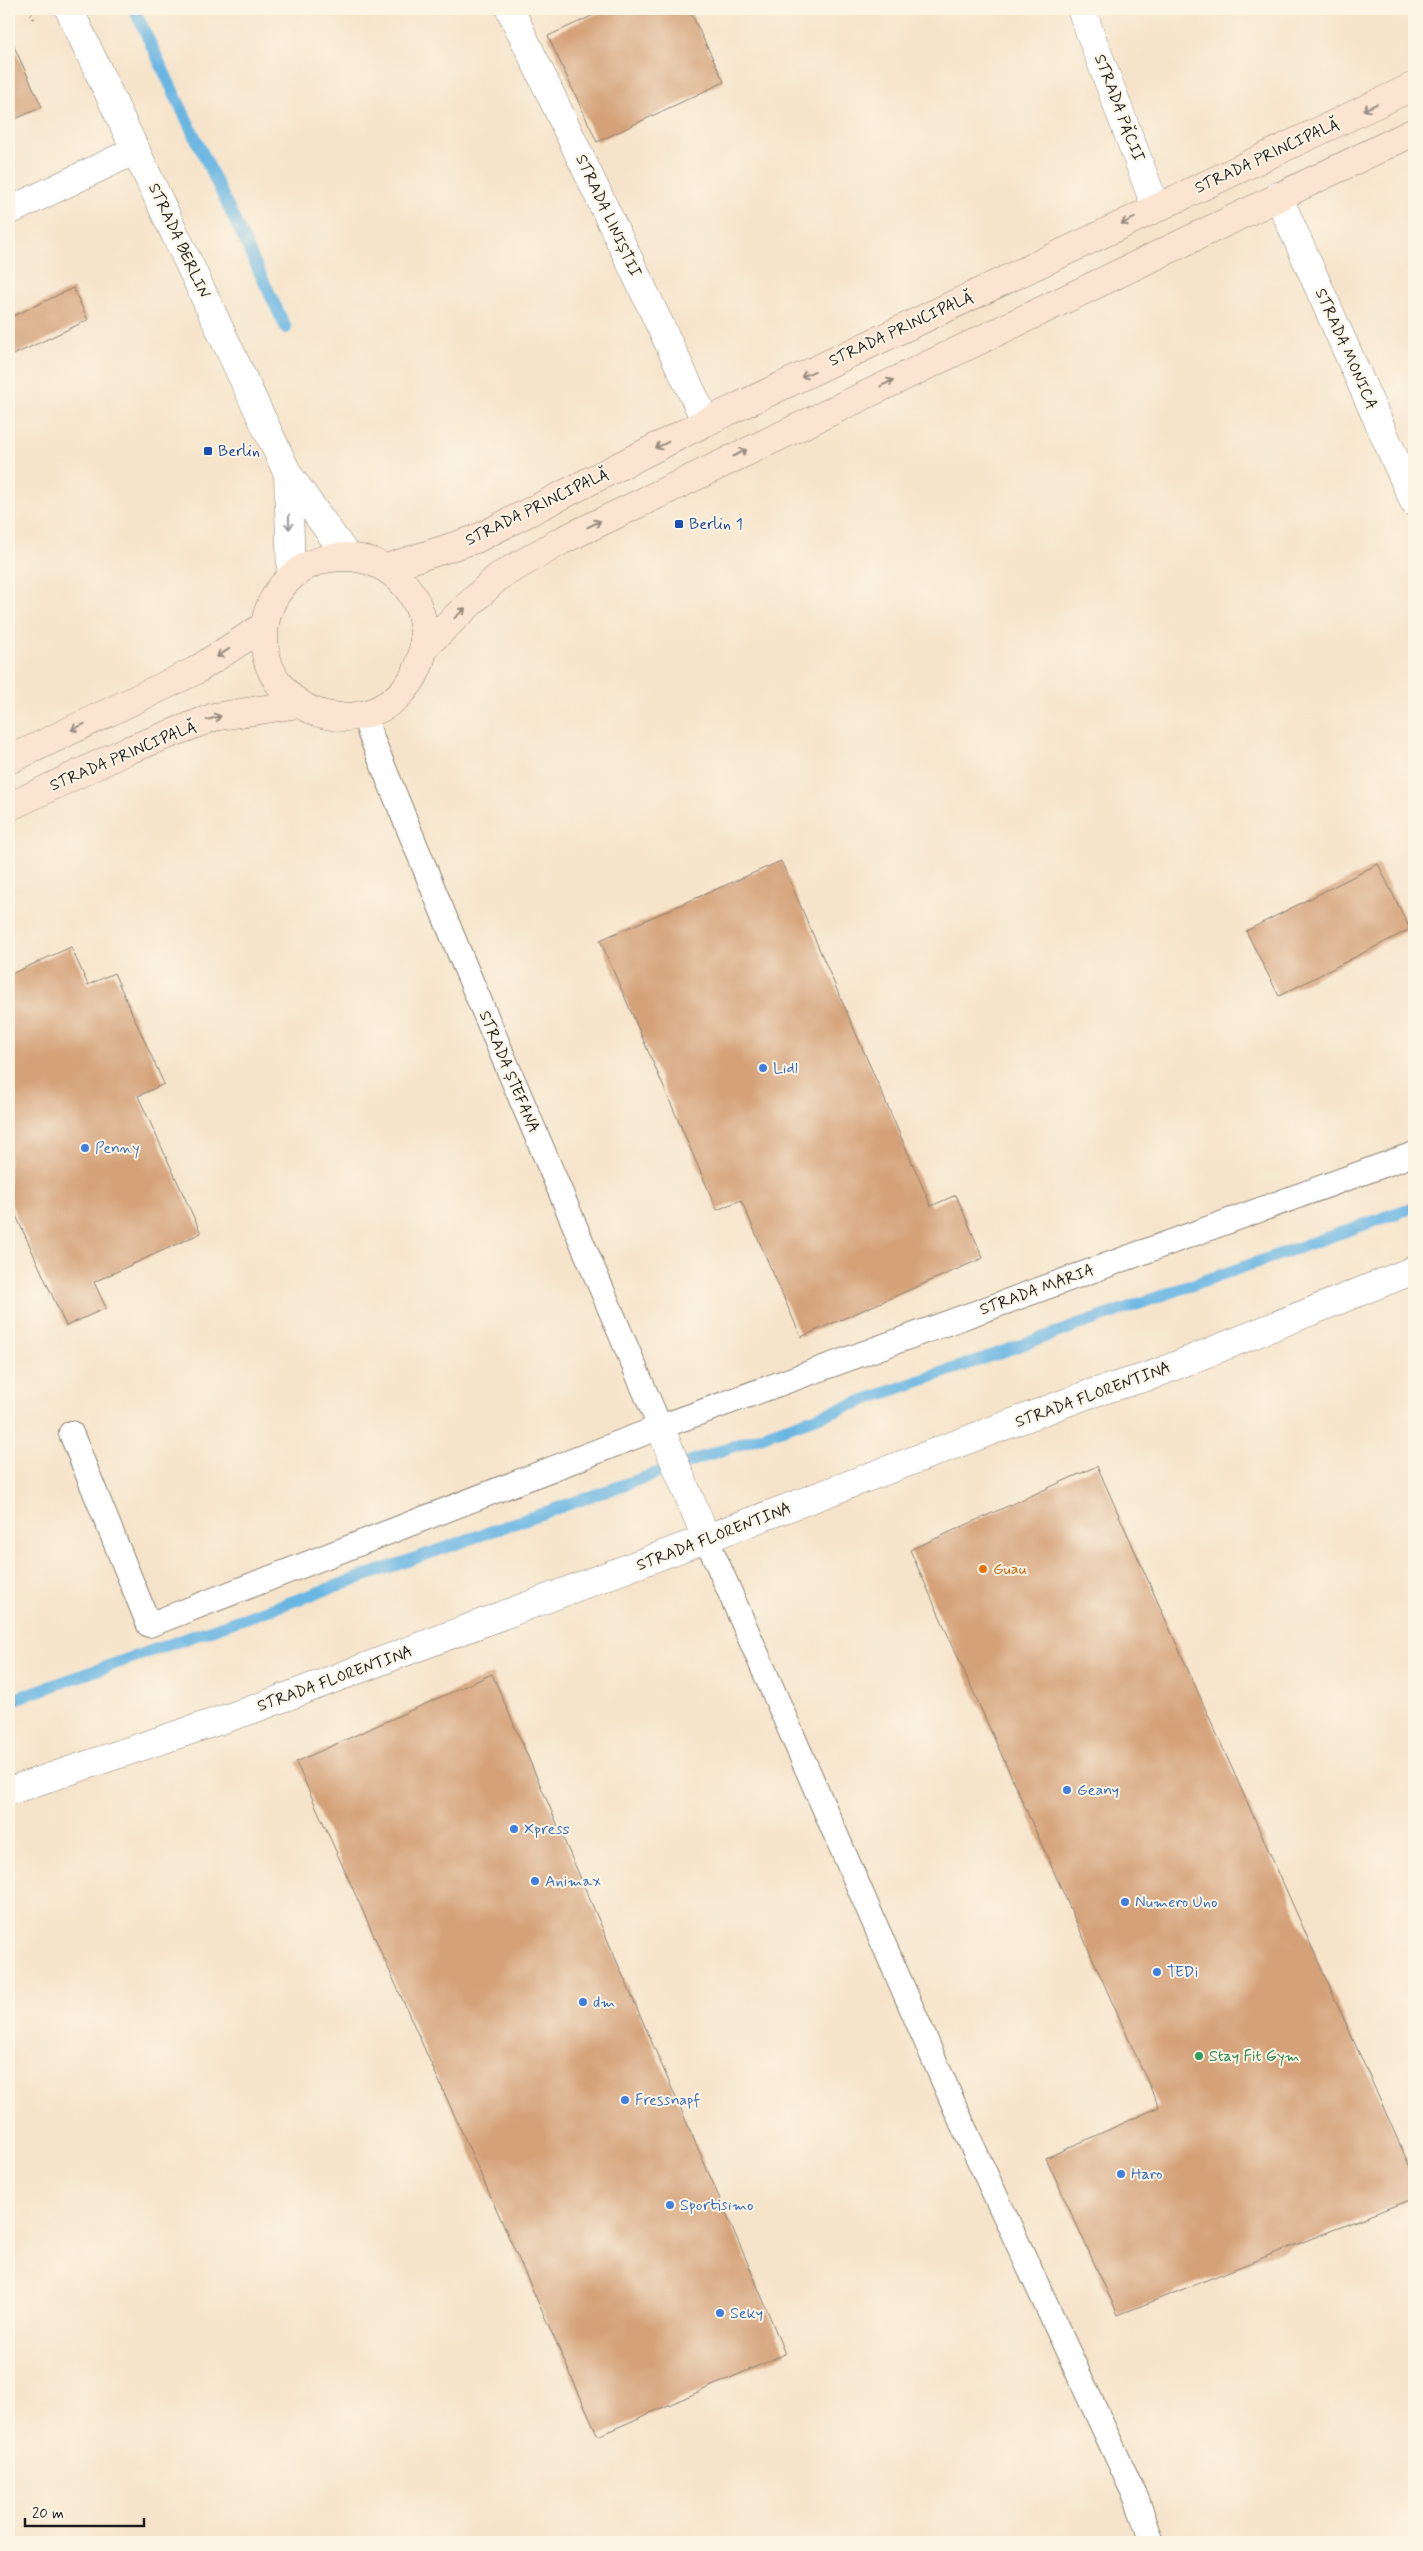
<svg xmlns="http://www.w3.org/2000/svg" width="1423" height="2551" viewBox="0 0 1423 2551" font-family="Mynerve,sans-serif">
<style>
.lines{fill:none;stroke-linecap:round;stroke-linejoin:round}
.stream{stroke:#69b6e3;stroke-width:12}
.building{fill:#d4a178}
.service-casing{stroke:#898073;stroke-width:26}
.minor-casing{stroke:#898073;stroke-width:29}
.tertiary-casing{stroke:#898073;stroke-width:29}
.secondary-casing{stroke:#898073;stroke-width:29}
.path{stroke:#898073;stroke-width:3;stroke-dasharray:1 4;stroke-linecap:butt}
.service{stroke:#fff;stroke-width:24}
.minor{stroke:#fff;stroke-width:28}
.tertiary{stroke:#fff;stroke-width:28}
.secondary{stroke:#fce5d0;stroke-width:28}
.oneway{stroke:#978b7f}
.oneway2{stroke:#999}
.transit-dot{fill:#1a4fb4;stroke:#fcf5e5;stroke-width:2}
.shop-dot{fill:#3f7fe0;stroke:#fcf5e5;stroke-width:2}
.food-dot{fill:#e8710a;stroke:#fcf5e5;stroke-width:2}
.leisure-dot{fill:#2e9e5b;stroke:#fcf5e5;stroke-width:2}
.labels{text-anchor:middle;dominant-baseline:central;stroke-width:4;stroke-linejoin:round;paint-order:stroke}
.street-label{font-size:16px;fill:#1c1c1c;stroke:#fcf5e5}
.transit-label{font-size:16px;fill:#164399;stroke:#fcf5e5;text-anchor:start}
.shop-label{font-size:16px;fill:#366cbe;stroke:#fcf5e5;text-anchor:start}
.food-label{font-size:16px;fill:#c56008;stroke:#fcf5e5;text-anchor:start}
.leisure-label{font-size:16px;fill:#27864d;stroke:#fcf5e5;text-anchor:start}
</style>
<rect width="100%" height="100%" fill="#fcf5e5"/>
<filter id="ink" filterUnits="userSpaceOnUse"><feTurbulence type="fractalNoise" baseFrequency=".02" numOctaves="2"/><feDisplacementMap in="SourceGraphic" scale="10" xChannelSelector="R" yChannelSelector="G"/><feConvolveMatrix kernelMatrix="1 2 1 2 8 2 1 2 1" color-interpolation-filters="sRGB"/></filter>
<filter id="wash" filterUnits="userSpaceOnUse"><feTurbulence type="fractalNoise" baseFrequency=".0096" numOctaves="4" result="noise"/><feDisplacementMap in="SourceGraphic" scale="20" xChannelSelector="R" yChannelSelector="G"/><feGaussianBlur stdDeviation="1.12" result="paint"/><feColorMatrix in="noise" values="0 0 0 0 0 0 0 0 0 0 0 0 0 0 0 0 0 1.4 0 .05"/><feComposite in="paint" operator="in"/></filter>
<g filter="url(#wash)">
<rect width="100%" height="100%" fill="#f6e4ca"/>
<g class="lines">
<g class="stream">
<polyline points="134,9 286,328"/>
<polyline points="9,1701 1414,1207"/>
</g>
</g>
<g id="blocks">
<g class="building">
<polygon points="607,9 689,9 724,82 597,142 548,36"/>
<polygon points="11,40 42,107 9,122 9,41"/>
<polygon points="73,288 88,320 9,357 9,318"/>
<polygon points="781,861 931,1206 956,1195 983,1258 801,1337 741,1200 717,1210 600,940"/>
<polygon points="1378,864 1410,929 1279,996 1246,931"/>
<polygon points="71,947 88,985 114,973 164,1084 138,1096 201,1233 94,1282 106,1308 66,1326 9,1200 9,975"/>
<polygon points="1097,1466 1414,2176 1414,2198 1118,2315 1046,2158 1159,2107 910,1550"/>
<polygon points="492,1674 752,2273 785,2354 598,2436 296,1762"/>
</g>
</g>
</g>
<g filter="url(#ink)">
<use href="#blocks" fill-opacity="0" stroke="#898073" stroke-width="1"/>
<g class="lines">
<g class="service-casing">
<g id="service">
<polyline points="365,715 370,734 463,962 660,1427"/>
<polyline points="71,1433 149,1625 660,1427 1414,1154"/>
<polyline points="707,1540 964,2128 1137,2500 1152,2542"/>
</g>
</g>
<g class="minor-casing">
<g id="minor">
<polyline points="510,9 706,422"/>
<polyline points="1081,9 1156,208"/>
<polyline points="1278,196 1414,502"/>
<polyline points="9,211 136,150"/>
<polyline points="660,1427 707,1540"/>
<polyline points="9,1791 254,1709 1089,1394 1150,1376 1414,1270"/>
</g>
</g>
<g class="tertiary-casing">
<g id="tertiary">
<polyline points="69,9 288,474 347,556"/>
<polyline points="288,474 291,576"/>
</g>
</g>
<g class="secondary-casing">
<g id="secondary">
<circle cx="344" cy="637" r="80"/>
<polyline points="386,568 476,539 706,422 1414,86"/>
<polyline points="424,647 498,577 561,541 1414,132"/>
<polyline points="9,760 195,671 264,626"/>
<polyline points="9,807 126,751 214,717 298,704"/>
</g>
</g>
<polyline class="path" points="29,9 34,19"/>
<use href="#service" class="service"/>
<use href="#minor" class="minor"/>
<use href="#tertiary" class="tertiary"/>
<use href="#secondary" class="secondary"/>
</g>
<defs><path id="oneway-shaft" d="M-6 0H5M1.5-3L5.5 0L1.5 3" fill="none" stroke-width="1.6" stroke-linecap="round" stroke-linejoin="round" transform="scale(1.25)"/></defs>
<g class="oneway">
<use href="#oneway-shaft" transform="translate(1370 107) rotate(155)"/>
<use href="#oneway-shaft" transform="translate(1128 221) rotate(155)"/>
<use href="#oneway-shaft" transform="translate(808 374) rotate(155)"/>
<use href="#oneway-shaft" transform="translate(887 383) rotate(-26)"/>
<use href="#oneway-shaft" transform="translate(662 445) rotate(153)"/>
<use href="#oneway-shaft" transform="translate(740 453) rotate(-26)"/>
<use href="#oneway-shaft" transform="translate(594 524) rotate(-26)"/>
<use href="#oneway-shaft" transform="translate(460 613) rotate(-43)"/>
<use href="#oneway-shaft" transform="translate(223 653) rotate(147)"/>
<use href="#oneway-shaft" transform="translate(214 718) rotate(-16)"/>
<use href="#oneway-shaft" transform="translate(78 727) rotate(155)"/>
</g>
<use class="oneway2" href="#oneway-shaft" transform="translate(289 522) rotate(89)"/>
</g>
<g class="transit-dot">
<rect x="203" y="446" width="10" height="10" rx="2.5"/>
<rect x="674" y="519" width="10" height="10" rx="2.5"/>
</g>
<g class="shop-dot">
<circle cx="763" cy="1068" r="5"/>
<circle cx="85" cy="1148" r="5"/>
<circle cx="1067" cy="1790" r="5"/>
<circle cx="514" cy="1829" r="5"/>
<circle cx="535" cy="1881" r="5"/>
<circle cx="1125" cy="1902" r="5"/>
<circle cx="1157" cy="1972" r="5"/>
<circle cx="583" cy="2002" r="5"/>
<circle cx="625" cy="2100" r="5"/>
<circle cx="1121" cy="2174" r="5"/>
<circle cx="670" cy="2205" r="5"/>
<circle cx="720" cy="2313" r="5"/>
</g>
<circle class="food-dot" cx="983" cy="1569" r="5"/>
<circle class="leisure-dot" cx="1199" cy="2056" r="5"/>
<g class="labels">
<g class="street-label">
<text transform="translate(1119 108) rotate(69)">STRADA PĂCII</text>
<text transform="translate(1267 156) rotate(-25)">STRADA PRINCIPALĂ</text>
<text transform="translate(608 216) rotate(65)">STRADA LINIȘTII</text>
<text transform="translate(179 241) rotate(65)">STRADA BERLIN</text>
<text transform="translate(901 329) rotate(-25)">STRADA PRINCIPALĂ</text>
<text transform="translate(1346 349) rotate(66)">STRADA MONICA</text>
<text transform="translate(537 507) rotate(-26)">STRADA PRINCIPALĂ</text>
<text transform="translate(123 756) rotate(-23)">STRADA PRINCIPALĂ</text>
<text transform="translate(509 1072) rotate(67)">STRADA ȘTEFANA</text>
<text transform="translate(1037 1290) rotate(-20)">STRADA MARIA</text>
<text transform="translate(1093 1395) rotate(-20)">STRADA FLORENTINA</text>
<text transform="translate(714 1537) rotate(-21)">STRADA FLORENTINA</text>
<text transform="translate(335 1679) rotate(-20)">STRADA FLORENTINA</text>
</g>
<g class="transit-label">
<text x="218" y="451">Berlin</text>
<text x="689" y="524">Berlin 1</text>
</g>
<g class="shop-label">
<text x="773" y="1068">Lidl</text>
<text x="95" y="1148">Penny</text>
<text x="1077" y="1790">Geany</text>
<text x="524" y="1829">Xpress</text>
<text x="545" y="1881">Animax</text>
<text x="1135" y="1902">Numero Uno</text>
<text x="1167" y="1972">TEDi</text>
<text x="593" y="2002">dm</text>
<text x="635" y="2100">Fressnapf</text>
<text x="1131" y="2174">Haro</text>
<text x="680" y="2205">Sportisimo</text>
<text x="730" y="2313">Seky</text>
</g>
<g class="food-label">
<text x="993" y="1569">Guau</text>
</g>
<g class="leisure-label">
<text x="1209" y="2056">Stay Fit Gym</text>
</g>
</g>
<rect width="1423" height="2551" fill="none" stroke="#fcf5e5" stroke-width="30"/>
<path d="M25 2518v8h119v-8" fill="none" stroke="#1c1c1c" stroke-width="2.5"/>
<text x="32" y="2518" font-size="15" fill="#1c1c1c" stroke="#fcf5e5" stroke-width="4" paint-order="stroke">20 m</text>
</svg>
